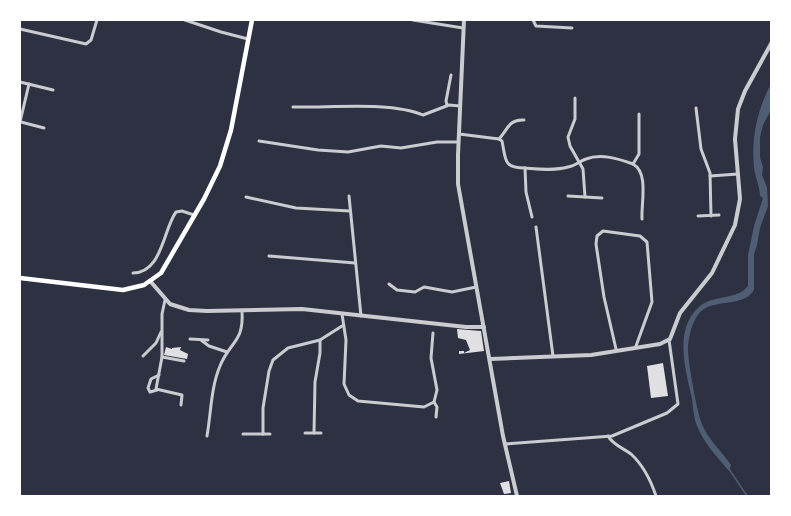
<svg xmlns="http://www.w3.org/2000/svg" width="791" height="516" viewBox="0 0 791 516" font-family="'Noto Sans',sans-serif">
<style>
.water{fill:#4f5d75}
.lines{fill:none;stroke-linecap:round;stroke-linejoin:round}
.stream{stroke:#4f5d75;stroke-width:1.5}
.building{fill:#e0e0e3}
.minor{stroke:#caccd0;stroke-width:3}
.tertiary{stroke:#caccd0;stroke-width:4}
.secondary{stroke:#fff;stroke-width:4.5}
</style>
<rect width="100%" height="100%" fill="#2d3142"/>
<path class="water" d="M771,84L770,104L771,103V110L763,125L760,137V157L763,167L762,175L767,187L768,206L760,228L757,245L754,254V290C745,306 718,300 704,309C693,316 689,335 688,347C687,357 697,413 702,424C708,440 722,451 731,465L729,471C717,457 704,443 697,426C694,419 693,407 692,399C686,370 673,330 699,307C713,294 736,301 748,286V255L754,226L763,198L760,196C760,187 755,177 754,168C751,139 757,110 771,84Z"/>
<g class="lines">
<polyline class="stream" points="729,469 747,496"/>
</g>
<g class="building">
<polygon points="457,329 481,331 484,351 459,354 459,351 464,351 464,353 470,350 466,340 458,338"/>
<polygon points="166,347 172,349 172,348 181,347 180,350 188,354 187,359 164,355"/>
<polygon points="663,363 668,396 651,398 647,366"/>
<polygon points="509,481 511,493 504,494 500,483"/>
</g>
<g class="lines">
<g class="minor">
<polyline points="185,20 221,32 248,39"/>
<polyline points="413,20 463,28"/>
<polyline points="533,20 536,26 572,28"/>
<polyline points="20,29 86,44 91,40 97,20"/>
<polyline points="20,82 53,90"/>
<polyline points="575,98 575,119 568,137 570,146 583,169 585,197"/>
<polyline points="447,105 446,101 451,75"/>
<path d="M293,107C329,108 391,101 423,115L449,105L460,106"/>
<polyline points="696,108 701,149 710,173 711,216"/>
<path d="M639,114V154L633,164C649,173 641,203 642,219"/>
<polyline points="20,122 29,84"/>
<polyline points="21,122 44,128"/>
<path d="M459,134L499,139C508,129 509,119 524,120"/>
<path d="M499,139L502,141C506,160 503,168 525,168L526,192L532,217"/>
<polyline points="259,141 318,150 348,152 381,146 401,148 437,142 458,142"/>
<path d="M525,168C539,169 555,171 568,167C575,166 580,161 586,159C601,153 619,159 633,164"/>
<polyline points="710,176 738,174"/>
<polyline points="349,196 361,316"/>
<polyline points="568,196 602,198"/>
<polyline points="246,197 296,208 350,211"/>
<polyline points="698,216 719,215"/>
<polyline points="536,227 553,356"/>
<polyline points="269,256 355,263"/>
<path d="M133,273C162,273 163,230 176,212L182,211L194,215"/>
<polyline points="389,284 397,290 415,292 424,287 452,292 476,287"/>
<polyline points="165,300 162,314 162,357 156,389 182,395 181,405"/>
<polyline points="342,314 346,340 344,384 349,395 358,401 424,407 434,402"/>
<polyline points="433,333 431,358 437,390 434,402 437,407 436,417"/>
<polyline points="190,339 208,340"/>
<polyline points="201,340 209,346 227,352"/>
<polyline points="616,349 604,297 596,244 597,236 603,231 640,236 647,242 652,302 636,346"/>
<polyline points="143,356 156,343 161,332"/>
<polyline points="162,357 184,361"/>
<polyline points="157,390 150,392 148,388 151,379 159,375"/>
<polyline points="305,433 321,433"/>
<polyline points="314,433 315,382 320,353 320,340"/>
<polyline points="243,434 270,434"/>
<polyline points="263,434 263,408 269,371 273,360 288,348 320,340 342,326"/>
<path d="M207,436C211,413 211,387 220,366C230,341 244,343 242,311"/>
<path d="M608,436C613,445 623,448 631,454C643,465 651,481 656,496"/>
<polyline points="505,444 612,436 667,413 678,404 669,340"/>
</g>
<g class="tertiary">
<polyline points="464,20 458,155 458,184 503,436 517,496"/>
<polyline points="151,282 170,304 189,310 207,311 302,309 466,327 484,327"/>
<polyline points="490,359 591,355 660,344 670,339 680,313 712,273 735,225 740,199 735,139 738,109 745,91 772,42"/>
</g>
<polyline class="secondary" points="20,278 123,290 144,285 161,273 204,199 220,166 231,130 252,20"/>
</g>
<rect width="791" height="516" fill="none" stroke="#ffffff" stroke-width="42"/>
</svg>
